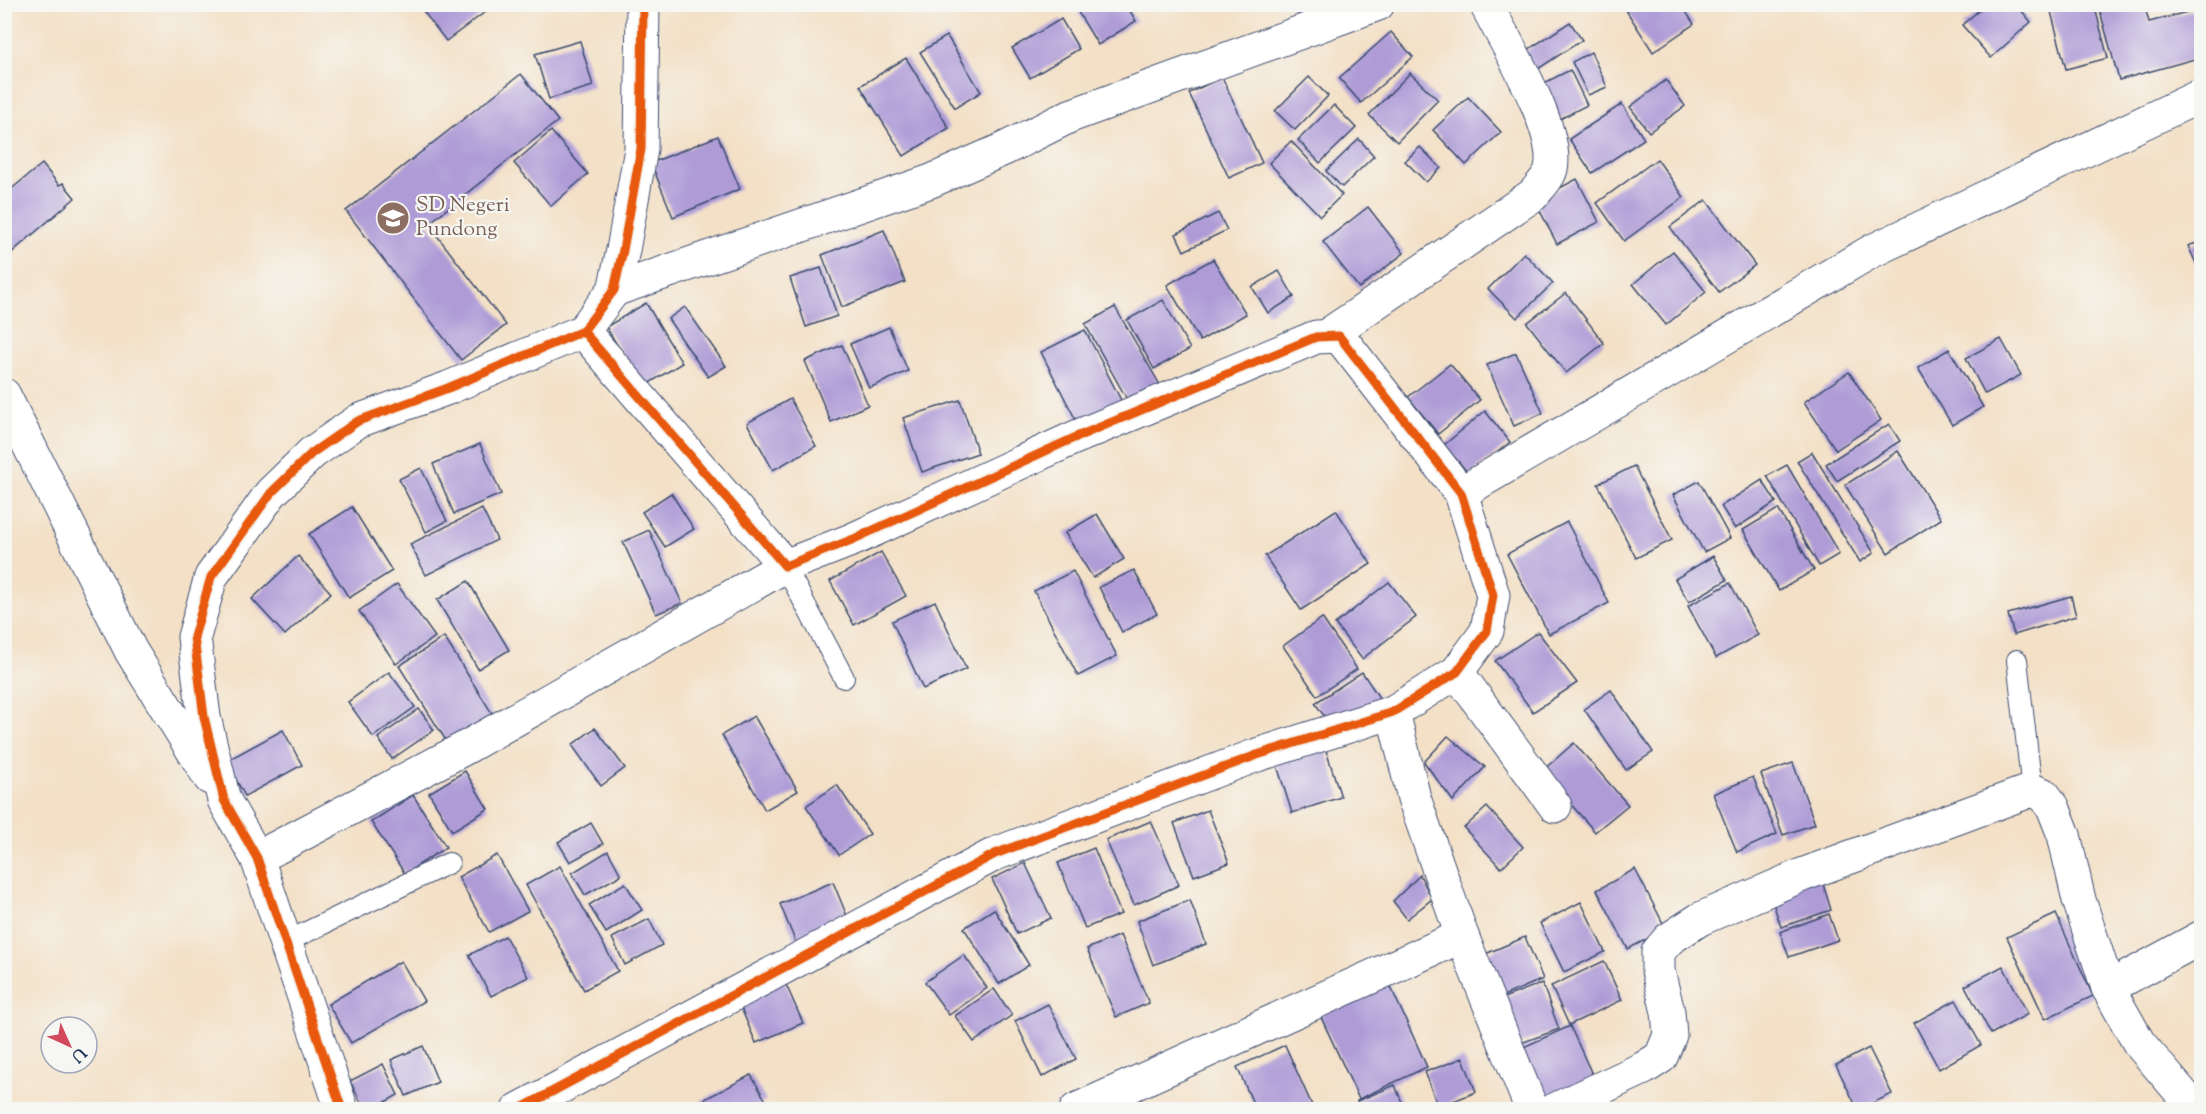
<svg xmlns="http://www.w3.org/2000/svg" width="2206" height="1114" viewBox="0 0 2206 1114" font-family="'Sorts Mill Goudy',serif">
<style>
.building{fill:#af9cd7}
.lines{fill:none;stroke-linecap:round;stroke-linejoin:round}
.lane-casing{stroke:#3b4a6e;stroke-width:22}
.street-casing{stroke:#3b4a6e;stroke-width:35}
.lane{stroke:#fff;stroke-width:20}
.street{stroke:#fff;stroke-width:33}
.cycleway-casing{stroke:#f6f6f2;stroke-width:13}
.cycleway{stroke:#e8590c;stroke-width:9}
.labels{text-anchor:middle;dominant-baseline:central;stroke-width:4.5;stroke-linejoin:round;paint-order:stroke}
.education-label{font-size:21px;fill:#785e54;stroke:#f6f6f2;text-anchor:start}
</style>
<rect width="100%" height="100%" fill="#f6f6f2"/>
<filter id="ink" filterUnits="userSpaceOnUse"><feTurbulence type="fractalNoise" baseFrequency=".0167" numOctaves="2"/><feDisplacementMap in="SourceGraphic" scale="12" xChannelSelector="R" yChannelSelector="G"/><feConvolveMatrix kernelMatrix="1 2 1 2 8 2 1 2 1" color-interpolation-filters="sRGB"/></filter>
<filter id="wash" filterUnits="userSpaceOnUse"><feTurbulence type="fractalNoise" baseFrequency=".008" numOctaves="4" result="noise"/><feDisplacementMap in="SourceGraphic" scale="24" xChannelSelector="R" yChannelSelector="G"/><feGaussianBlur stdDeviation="1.35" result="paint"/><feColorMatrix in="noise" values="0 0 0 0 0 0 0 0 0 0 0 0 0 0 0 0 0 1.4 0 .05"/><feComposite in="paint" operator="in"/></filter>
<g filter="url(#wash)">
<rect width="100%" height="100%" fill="#f3e0c6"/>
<g id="blocks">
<g class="building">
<polygon points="424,4 496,4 446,41 420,7"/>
<polygon points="1073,4 1126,4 1136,21 1098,45"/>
<polygon points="1290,4 1323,4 1304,21"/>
<polygon points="1622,4 1681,4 1694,24 1653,52"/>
<polygon points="1986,4 2016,4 2031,22 1991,58 1962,25"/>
<polygon points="2049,4 2094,4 2108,58 2066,69"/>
<polygon points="2098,4 2144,4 2149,22 2202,8 2202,57 2119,80"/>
<polygon points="1061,19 1079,49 1030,78 1012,48"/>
<polygon points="1570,22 1582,40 1535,71 1523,53"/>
<polygon points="1391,32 1413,57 1361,103 1339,78"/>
<polygon points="947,36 981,92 955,108 920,52"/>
<polygon points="580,41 593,86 549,99 535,54"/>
<polygon points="1591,52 1607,87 1588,95 1572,62"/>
<polygon points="906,58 949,128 904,156 860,86"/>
<polygon points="1570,70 1587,105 1558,120 1540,85"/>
<polygon points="1410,73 1438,100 1397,142 1369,115"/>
<polygon points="521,74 558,121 428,224 506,325 461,360 346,211"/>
<polygon points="1222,77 1262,163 1229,178 1189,93"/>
<polygon points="1309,77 1328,96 1295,130 1275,111"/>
<polygon points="1666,80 1685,106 1649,132 1630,107"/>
<polygon points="1468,97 1501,132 1466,165 1433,130"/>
<polygon points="1622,104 1644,139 1592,173 1569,139"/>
<polygon points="1334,105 1356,128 1320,163 1298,140"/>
<polygon points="551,131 588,174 551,206 514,163"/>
<polygon points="718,136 740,189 673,217 651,163"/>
<polygon points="1359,139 1374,156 1342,187 1326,171"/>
<polygon points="1291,141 1342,195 1320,216 1269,163"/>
<polygon points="1420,147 1441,168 1426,182 1405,161"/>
<polygon points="1657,159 1684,197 1624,241 1597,203"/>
<polygon points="42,164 59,185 63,183 75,198 4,259 4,195"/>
<polygon points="1577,179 1599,222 1557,244 1535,201"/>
<polygon points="1706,200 1755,265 1719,292 1670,227"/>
<polygon points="1368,207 1404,253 1359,288 1323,242"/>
<polygon points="1218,213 1227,230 1184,251 1176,234"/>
<polygon points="884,230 905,282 842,307 822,255"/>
<polygon points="2202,241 2202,276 2188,246"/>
<polygon points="1673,251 1706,292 1666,325 1633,284"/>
<polygon points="1524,253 1553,283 1517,318 1488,289"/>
<polygon points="1213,259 1246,314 1200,341 1167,285"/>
<polygon points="821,268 837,316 806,327 790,278"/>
<polygon points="1279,271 1294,297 1268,313 1252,287"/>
<polygon points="1566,293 1604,343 1566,373 1527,323"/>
<polygon points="1163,300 1190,349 1154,369 1127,320"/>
<polygon points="646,303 682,363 643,387 606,327"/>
<polygon points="685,307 726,366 708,377 668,319"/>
<polygon points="1115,307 1160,385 1129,403 1085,324"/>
<polygon points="889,327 908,371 869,388 850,344"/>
<polygon points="1085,330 1124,406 1080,428 1041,352"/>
<polygon points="2001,339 2021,375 1985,394 1966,358"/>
<polygon points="842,345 868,405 831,422 805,361"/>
<polygon points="1949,349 1983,407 1952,425 1918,368"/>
<polygon points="1516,353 1543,413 1514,426 1487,365"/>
<polygon points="1450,364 1480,400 1438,434 1408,397"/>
<polygon points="1849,372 1881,420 1836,450 1804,402"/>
<polygon points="790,399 816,446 773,470 747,423"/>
<polygon points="960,400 978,453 922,472 903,418"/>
<polygon points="1485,411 1510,442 1470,475 1444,445"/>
<polygon points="1889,424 1900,441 1837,481 1826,464"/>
<polygon points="480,444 501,494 454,514 433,464"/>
<polygon points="1898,451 1941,519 1888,553 1845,485"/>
<polygon points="1812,452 1874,553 1860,562 1797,461"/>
<polygon points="1787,465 1839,554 1819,566 1767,476"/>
<polygon points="1634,466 1672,540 1636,558 1598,484"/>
<polygon points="421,468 447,521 426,532 399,479"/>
<polygon points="1762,480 1776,502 1735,529 1721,506"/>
<polygon points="1699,481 1730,538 1704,552 1673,495"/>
<polygon points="671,493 694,529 665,547 642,512"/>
<polygon points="352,507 392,571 349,598 309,534"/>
<polygon points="482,509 497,540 426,575 410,544"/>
<polygon points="1778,509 1814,570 1779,591 1743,530"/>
<polygon points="1336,510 1371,564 1301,610 1265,556"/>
<polygon points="1097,514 1124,559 1093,578 1065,533"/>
<polygon points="1567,522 1609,603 1549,634 1507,554"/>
<polygon points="649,530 682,603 656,614 623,542"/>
<polygon points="881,552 906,596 854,625 830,581"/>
<polygon points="298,556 331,593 285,635 252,599"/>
<polygon points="1713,556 1727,580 1689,602 1675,579"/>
<polygon points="1134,570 1157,614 1122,632 1099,587"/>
<polygon points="1073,571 1117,656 1078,676 1034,591"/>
<polygon points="468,581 509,650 478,669 437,600"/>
<polygon points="1389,582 1416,617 1362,659 1335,624"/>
<polygon points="1730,583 1758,635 1716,658 1688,606"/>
<polygon points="397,584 435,637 396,664 359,611"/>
<polygon points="2071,596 2076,616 2014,635 2008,614"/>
<polygon points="935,601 966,669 923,689 892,621"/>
<polygon points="1322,618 1357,669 1317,696 1283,646"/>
<polygon points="1538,632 1577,683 1533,712 1495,661"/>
<polygon points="444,637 495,718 450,747 399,666"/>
<polygon points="389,672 415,707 373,737 348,702"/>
<polygon points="1362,672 1380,699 1333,729 1315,703"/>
<polygon points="1611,690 1653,752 1626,770 1584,709"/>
<polygon points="419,709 434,730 392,759 378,738"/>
<polygon points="754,716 798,791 765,810 722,735"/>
<polygon points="595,728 625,768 601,786 572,745"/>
<polygon points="283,730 302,765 245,796 226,761"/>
<polygon points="1448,736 1485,767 1453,801 1424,762"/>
<polygon points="1323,741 1341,797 1292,813 1274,756"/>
<polygon points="1574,743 1628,805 1595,832 1542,771"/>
<polygon points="1793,763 1815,824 1783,835 1761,774"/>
<polygon points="465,771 488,809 452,831 429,793"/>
<polygon points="1753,777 1777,834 1737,852 1713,794"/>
<polygon points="837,785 870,834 839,855 806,806"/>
<polygon points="413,795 446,847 405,874 371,822"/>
<polygon points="1487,807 1523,847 1501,868 1464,828"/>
<polygon points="1208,810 1229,863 1194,876 1174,823"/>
<polygon points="1151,821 1179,885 1134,905 1106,840"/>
<polygon points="591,823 603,844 570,862 558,842"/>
<polygon points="1094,848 1121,914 1085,928 1058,863"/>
<polygon points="608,851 621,875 585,895 572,873"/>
<polygon points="497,855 528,911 489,932 458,877"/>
<polygon points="1025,863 1051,918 1017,934 992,879"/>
<polygon points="560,866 618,971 584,990 526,885"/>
<polygon points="1635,869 1666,929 1628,949 1597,890"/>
<polygon points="1820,874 1831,910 1781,927 1769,891"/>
<polygon points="1420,875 1432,899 1407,919 1393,901"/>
<polygon points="833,882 849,921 796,943 780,904"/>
<polygon points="625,883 642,910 606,933 589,905"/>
<polygon points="1190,900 1206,944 1153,965 1137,921"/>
<polygon points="1581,902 1605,952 1564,972 1540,923"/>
<polygon points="994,909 1029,965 999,984 964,928"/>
<polygon points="1829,914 1838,940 1789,957 1780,932"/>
<polygon points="2056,914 2093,996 2045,1019 2007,937"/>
<polygon points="649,919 662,945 625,965 612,938"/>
<polygon points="1120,935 1149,1003 1116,1017 1087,949"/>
<polygon points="505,936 528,977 491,996 469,955"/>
<polygon points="1525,937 1543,979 1494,1000 1476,958"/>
<polygon points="964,955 987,988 949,1015 925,982"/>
<polygon points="401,961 424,1001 351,1043 328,1004"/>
<polygon points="1604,961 1622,1000 1569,1025 1551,986"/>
<polygon points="2003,966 2028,1014 1991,1034 1965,986"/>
<polygon points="784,980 803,1023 756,1043 738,1001"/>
<polygon points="1389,983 1427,1067 1359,1099 1320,1015"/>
<polygon points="1542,983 1559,1029 1510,1047 1493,1002"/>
<polygon points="994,989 1012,1015 974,1042 955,1016"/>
<polygon points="1956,1000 1981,1045 1939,1069 1914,1023"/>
<polygon points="1048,1004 1076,1059 1042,1077 1015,1021"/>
<polygon points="1570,1026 1596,1083 1543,1107 1517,1050"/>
<polygon points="1285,1045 1314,1110 1256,1110 1237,1067"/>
<polygon points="423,1046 438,1082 406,1096 391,1060"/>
<polygon points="1869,1048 1892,1094 1858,1110 1836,1065"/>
<polygon points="1463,1058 1476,1092 1438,1107 1425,1072"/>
<polygon points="383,1064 398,1095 371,1110 365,1110 350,1081"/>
<polygon points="751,1075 766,1101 750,1110 706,1110 701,1101"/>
<polygon points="1395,1085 1405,1110 1360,1110 1357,1101"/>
</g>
</g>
</g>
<g filter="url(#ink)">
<use href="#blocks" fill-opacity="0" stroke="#3b4a6e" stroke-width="1.5"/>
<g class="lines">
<g class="lane-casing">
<g id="lane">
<polyline points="785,566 844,678"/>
<polyline points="2017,660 2032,790"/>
<polyline points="286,942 449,863"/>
</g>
</g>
<g class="street-casing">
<g id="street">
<polyline points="614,290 931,181 1004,149 1070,116 1378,4"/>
<path d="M1328,335L1533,195C1538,188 1549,178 1551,169C1560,130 1505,42 1486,4"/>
<polyline points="4,395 131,651 210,778"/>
<polyline points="1461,493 1872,251 2202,95"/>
<polyline points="1457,672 1555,806"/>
<polyline points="1393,712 1414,798 1462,936 1532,1110"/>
<polyline points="257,858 465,748 785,566"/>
<polyline points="342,1110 257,858 224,800 204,717 194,637 211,577 271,493 312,453 358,421 448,388 583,331 614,290 623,250 641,149 643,4"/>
<polyline points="518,1110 995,854 1257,755 1393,712 1457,672 1487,631 1493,595 1461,493 1339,336 1316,337 1074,438 854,539 785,566 583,331"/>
<polyline points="1076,1110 1462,936"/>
<polyline points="1554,1110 1644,1068 1661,1057 1670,1035 1668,1012 1658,971 1658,952 1669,939 1700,919 1802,875 2032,790 2044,795 2053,807 2064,835 2079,900 2108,988"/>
<polyline points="2196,1110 2139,1043 2108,988 2202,937"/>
</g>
</g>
<use href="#lane" class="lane"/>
<use href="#street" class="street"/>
<g class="cycleway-casing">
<g id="cycleway">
<polyline points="342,1110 257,858 224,800 204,717 194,637 211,577 271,493 312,453 358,421 448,388 583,331 614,290 623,250 641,149 643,4"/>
<polyline points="518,1110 995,854 1257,755 1393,712 1457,672 1487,631 1493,595 1461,493 1339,336 1316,337 1074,438 854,539 785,566 583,331"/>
</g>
</g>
<use href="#cycleway" class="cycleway"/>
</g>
</g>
<defs>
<g id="school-disc" transform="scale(1.725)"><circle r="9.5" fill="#8d6e63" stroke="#f6f6f2"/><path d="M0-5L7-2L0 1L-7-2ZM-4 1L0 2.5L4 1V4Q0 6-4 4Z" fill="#fff"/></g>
</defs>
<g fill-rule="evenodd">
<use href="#school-disc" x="393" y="218"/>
</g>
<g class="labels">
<g class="education-label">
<text x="416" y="206">SD Negeri<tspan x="416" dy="24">Pundong</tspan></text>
</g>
</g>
<rect width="2206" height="1114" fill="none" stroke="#f6f6f2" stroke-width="24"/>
<g transform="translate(69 1045) rotate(135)"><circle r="28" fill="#f6f6f2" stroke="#9ea6b7" stroke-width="1.5"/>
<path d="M0-4.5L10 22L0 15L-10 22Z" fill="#d1495b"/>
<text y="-9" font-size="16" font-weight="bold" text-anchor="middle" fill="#1b2f5e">U</text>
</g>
</svg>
